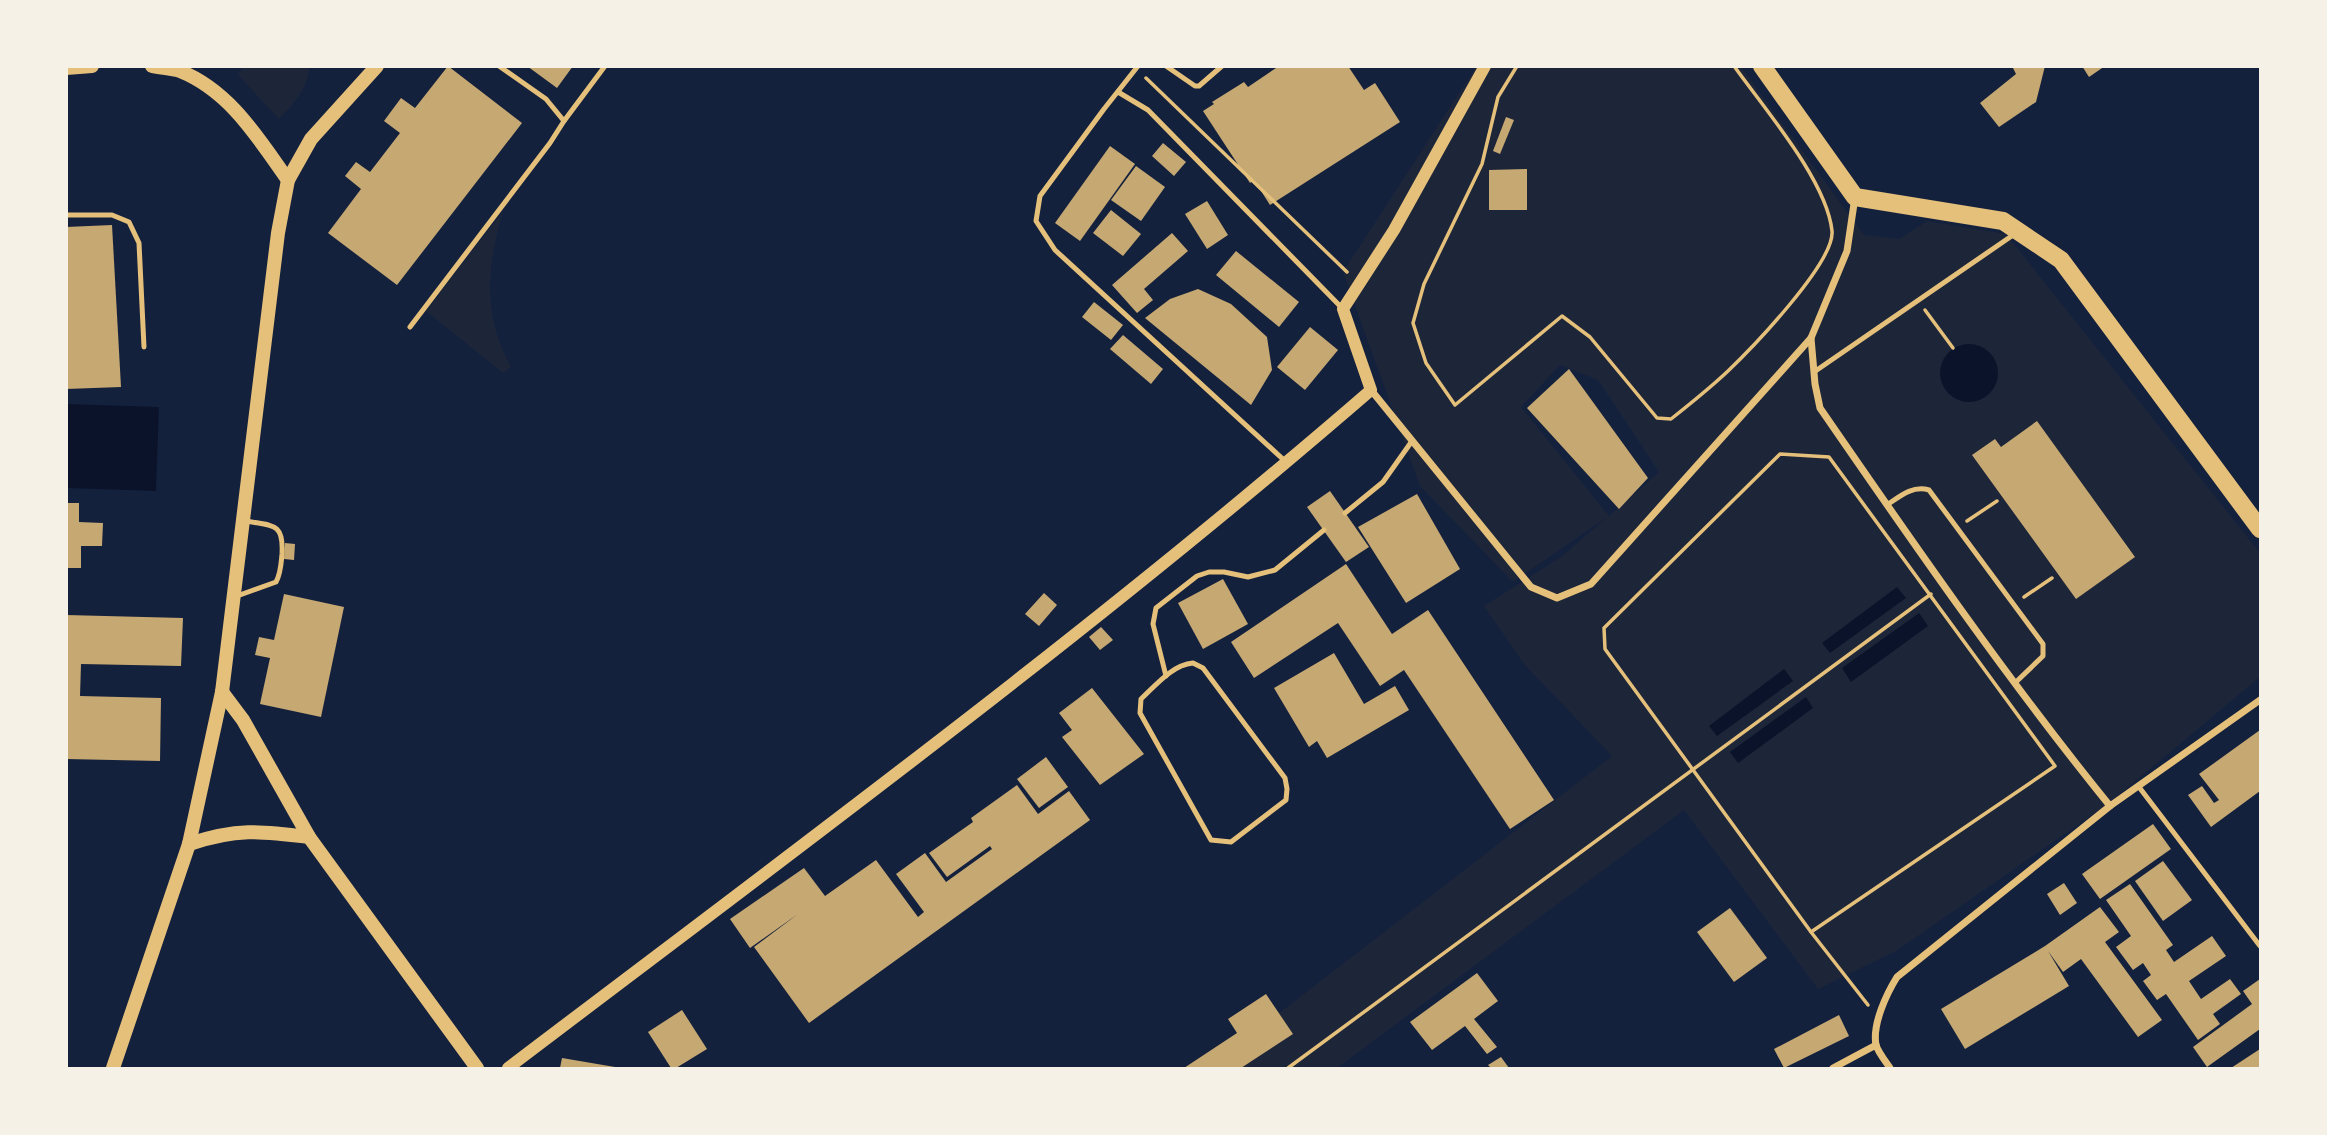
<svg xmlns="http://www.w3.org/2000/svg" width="2327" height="1135" viewBox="0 0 2327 1135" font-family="Figtree,sans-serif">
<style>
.green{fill:#1d2539;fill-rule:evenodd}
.water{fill:#0b132b}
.building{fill:#c6a872}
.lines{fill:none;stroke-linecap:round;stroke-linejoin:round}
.path{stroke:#e5c07b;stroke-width:3.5}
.service{stroke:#e5c07b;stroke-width:5}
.minor{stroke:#e5c07b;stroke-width:7}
.tertiary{stroke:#e5c07b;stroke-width:12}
.secondary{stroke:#e5c07b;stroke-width:14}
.primary{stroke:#e5c07b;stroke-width:18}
</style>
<rect width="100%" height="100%" fill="#14213d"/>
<g class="green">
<path d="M309,67C309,87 292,106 279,119L238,75L242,68Z"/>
<path d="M1476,67H1741L1864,235L1899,239L1927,221L2006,234L2260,553V677L2108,804L1896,951L1818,989L1684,810L1337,1068H1208L1612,756L1524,664L1484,606L1561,557L1607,517L1513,582L1420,486L1343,272ZM1560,365L1598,380L1659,472L1609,516L1521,407Z"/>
<path d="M503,211C487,267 482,314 511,367L503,373L426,311Z"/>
</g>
<g class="water">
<circle cx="1969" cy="373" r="29"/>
<polygon points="67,404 159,407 156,491 67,488"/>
<polygon points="1897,587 1906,598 1830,653 1822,643"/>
<polygon points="1919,613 1928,626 1851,682 1842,668"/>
<polygon points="1784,669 1793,681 1717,736 1709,726"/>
<polygon points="1806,697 1813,708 1738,763 1730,752"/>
</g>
<g class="building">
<polygon points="448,66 522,123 397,285 328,233 361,189 345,176 356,162 370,172 400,133 384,121 401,98 415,108"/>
<polygon points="527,66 573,66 557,88"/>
<polygon points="1279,66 1348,66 1364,90 1375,83 1400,122 1270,205 1254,180 1250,183 1203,111 1214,104 1212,102 1244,82 1248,87"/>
<polygon points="2012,66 2045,66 2036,102 1999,127 1980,103 2016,74"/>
<polygon points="2082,66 2105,66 2089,77"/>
<polygon points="1506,117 1514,120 1500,154 1493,151"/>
<polygon points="1163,143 1186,162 1174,176 1152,156"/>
<polygon points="1110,146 1135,164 1080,241 1055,223"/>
<polygon points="1136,166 1165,187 1141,221 1111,200"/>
<polygon points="1527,169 1527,210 1489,210 1489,170"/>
<polygon points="1207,201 1228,235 1207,249 1185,214"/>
<polygon points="1111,210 1141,234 1123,256 1093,233"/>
<polygon points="112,225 121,387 66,389 66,227"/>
<polygon points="1172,233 1188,251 1144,289 1153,300 1137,313 1112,285"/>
<polygon points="1236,251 1299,302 1279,327 1216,275"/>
<polygon points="1198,289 1231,304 1267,337 1272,370 1251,405 1145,318 1170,299"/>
<polygon points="1094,302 1123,325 1111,340 1082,317"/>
<polygon points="1310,327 1338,350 1305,390 1277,367"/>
<polygon points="1123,335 1163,369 1151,384 1110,349"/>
<polygon points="1569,369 1648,478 1619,509 1527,408"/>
<polygon points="2037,421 2135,557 2076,599 1972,455 1995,439 2001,447"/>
<polygon points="1330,491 1369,547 1346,562 1307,507"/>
<polygon points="1417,494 1460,569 1406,603 1358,527"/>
<polygon points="66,503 79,503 79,522 103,523 102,546 81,546 81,568 66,568"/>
<polygon points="285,543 295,544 294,560 284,559"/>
<polygon points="1346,564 1392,634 1428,610 1554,800 1510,829 1404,670 1380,686 1338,623 1254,678 1231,642"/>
<polygon points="1223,579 1248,624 1203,649 1178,603"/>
<polygon points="1044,593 1057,605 1039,626 1025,614"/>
<polygon points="284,594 344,607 321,717 260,704 270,658 255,655 259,637 274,640"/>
<polygon points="66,615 183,618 181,666 81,664 80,696 161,698 160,761 66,759"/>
<polygon points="1101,627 1113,640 1100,650 1089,637"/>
<polygon points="1334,653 1364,704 1395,686 1409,710 1327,758 1317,741 1309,747 1274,688"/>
<polygon points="1092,688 1144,754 1100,785 1062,737 1072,730 1059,713"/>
<polygon points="2260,730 2260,791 2211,827 2188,795 2202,786 2214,803 2219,800 2199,774"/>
<polygon points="1046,757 1068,787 1039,808 1017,779"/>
<polygon points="1017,785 1038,814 1069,791 1090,820 809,1023 754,947 798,914 750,948 730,919 804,868 825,896 876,860 918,917 924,912 896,874 925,853 946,882 992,849 990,846 947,877 929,853 973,822 971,818"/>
<polygon points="2153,824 2171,849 2100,899 2082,874"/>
<polygon points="2163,861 2192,900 2163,921 2135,881"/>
<polygon points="2064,883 2077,903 2060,915 2047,894"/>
<polygon points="2130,884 2173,945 2166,950 2174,962 2212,936 2226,956 2189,981 2201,999 2230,979 2241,994 2213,1014 2220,1024 2198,1040 2166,994 2157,1000 2143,981 2151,975 2143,963 2133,970 2116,947 2131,936 2106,900"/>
<polygon points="2100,907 2119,932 2105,942 2162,1020 2138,1037 2081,959 2063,972 2048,951 2069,986 1965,1049 1941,1009 2045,946"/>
<polygon points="1730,908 1767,958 1734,982 1697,932"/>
<polygon points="1477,973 1498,1001 1474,1019 1497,1047 1487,1054 1465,1026 1432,1050 1410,1022"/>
<polygon points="2260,979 2260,1029 2207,1067 2193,1047 2252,1004 2243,991"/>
<polygon points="1266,994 1293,1034 1241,1068 1184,1068 1237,1033 1228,1019"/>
<polygon points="682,1010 707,1049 676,1068 671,1068 648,1032"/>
<polygon points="1839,1015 1849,1036 1784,1068 1774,1049"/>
<polygon points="2260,1049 2260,1068 2231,1068"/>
<polygon points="1501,1057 1509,1068 1491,1068 1488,1065"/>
<polygon points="562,1058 615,1067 615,1068 560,1068"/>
</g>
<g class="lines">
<g class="path">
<path d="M1517,66L1498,97L1482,164L1424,284L1413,323L1426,363L1455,405L1562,316L1590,337L1657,418L1671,419C1690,404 1710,388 1728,371C1752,348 1835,262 1832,231C1827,181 1764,108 1734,66"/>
<polyline points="1146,78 1347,272"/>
<polyline points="1925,310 1953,348"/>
<polygon points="1780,454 1829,457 2055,766 1811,932 1605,649 1604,628"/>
<polyline points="1967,521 1997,501"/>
<polyline points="2024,597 2052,578"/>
<polyline points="1811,932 1868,1005"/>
<polyline points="1288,1068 1931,594"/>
</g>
<g class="service">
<polyline points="1138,66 1104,109 1040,196 1036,221 1055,250 1285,461"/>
<polyline points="1166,66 1195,86 1199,86 1222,66"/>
<polyline points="1118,92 1148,110 1341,307"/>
<polyline points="564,121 605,66"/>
<polyline points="66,215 112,215 129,222 139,243 144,347"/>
<polyline points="410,327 550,143 564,121 546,99 499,66"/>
<polyline points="1814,372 2016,233"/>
<path d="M1887,505C1900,496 1913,485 1929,490L2043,644V656L2016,682"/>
<polyline points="1345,513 1383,482 1412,441"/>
<path d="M237,596L276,582C281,573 281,564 282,554C284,522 272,526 246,521"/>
<path d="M1193,663L1203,668L1285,778L1287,789L1286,800L1231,842L1211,840L1140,713L1141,699C1156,685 1172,665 1193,663Z"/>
<polyline points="1166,676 1153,624 1156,608 1197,576 1209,572 1224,572 1248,577 1275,570 1324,530"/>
<polyline points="2139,787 2260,946"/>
</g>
<g class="minor">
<path d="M1855,197L1847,251L1811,338L1815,384L1820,408C1913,543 2007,679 2110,806L2260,700"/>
<polyline points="1371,390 1531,587 1557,598 1591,584 1811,338"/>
<polyline points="1833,1068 1876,1045"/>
<path d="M1890,1068C1886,1062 1878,1052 1876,1045C1872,1024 1887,993 1897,977L2110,806"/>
</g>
<path class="tertiary" d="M508,1068C799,847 1094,630 1371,390L1343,309L1394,230L1485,66"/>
<g class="secondary">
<path d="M152,66C161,68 172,68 180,71C230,91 258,138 288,180"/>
<polyline points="66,68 92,66"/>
<polyline points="222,692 243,720 309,837 477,1068"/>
<path d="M189,844C237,828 260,831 309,837"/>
<polyline points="113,1068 189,844 222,692 278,233 288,180 311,139 377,66"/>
</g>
<polyline class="primary" points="1762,66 1855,197 2003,221 2061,260 2260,529"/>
</g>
<rect width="2327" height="1135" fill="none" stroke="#f6f1e7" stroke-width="136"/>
</svg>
